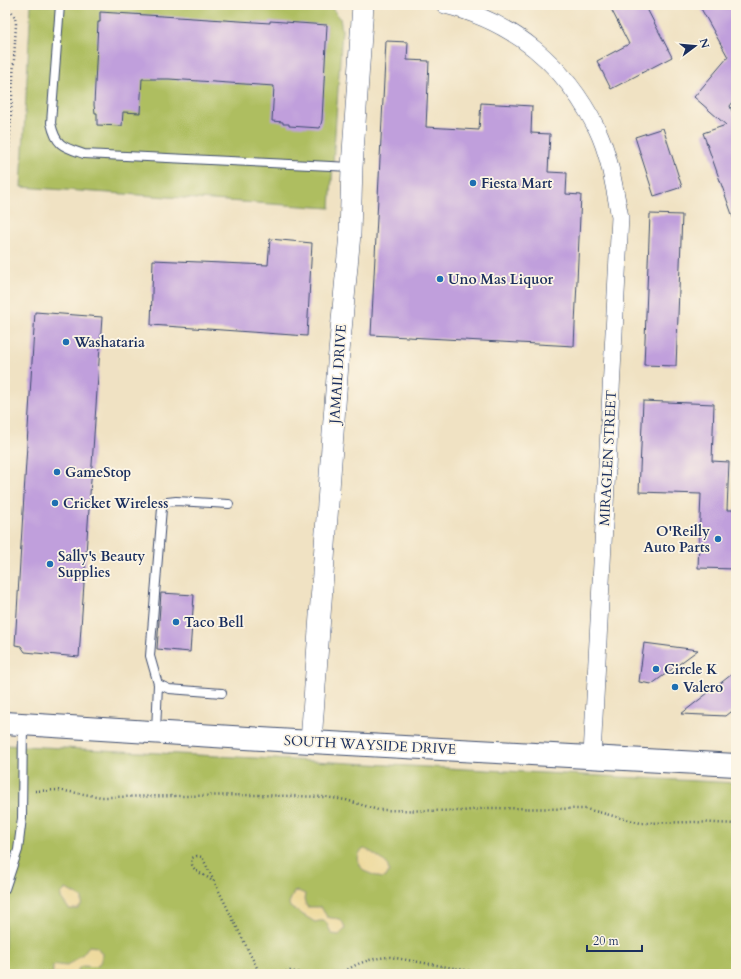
<svg xmlns="http://www.w3.org/2000/svg" width="741" height="979" viewBox="0 0 741 979" font-family="Cardo,serif">
<style>
.green{fill:#aebe61;stroke:#647660}
.sand{fill:#eeda9e;stroke:#84847e}
.building{fill:#c09fdc}
.lines{fill:none;stroke-linecap:round;stroke-linejoin:round}
.service-casing{stroke:#3b4a6d;stroke-width:10}
.minor-casing{stroke:#3b4a6d;stroke-width:18}
.tertiary-casing{stroke:#3b4a6d;stroke-width:22}
.primary-casing{stroke:#3b4a6d;stroke-width:24}
.path{stroke:#3b4a6d;stroke-width:2.5;stroke-dasharray:1 3;stroke-linecap:butt}
.service{stroke:#fff;stroke-width:8}
.minor{stroke:#fff;stroke-width:17}
.tertiary{stroke:#fff;stroke-width:21}
.primary{stroke:#fff;stroke-width:22}
.poi-dot{fill:#1f6fb2;stroke:#fcf5e5;stroke-width:1.5}
.labels{text-anchor:middle;dominant-baseline:central;stroke-width:3.5;stroke-linejoin:round;paint-order:stroke}
.poi-label{font-size:14px;font-weight:bold;fill:#1b2f5e;stroke:#fcf5e5;text-anchor:start}
.street-label{font-size:14px;fill:#1b2f5e;stroke:#fcf5e5}
</style>
<rect width="100%" height="100%" fill="#fcf5e5"/>
<filter id="ink" filterUnits="userSpaceOnUse"><feTurbulence type="fractalNoise" baseFrequency=".025" numOctaves="2"/><feDisplacementMap in="SourceGraphic" scale="8" xChannelSelector="R" yChannelSelector="G"/><feConvolveMatrix kernelMatrix="1 2 1 2 8 2 1 2 1" color-interpolation-filters="sRGB"/></filter>
<filter id="wash" filterUnits="userSpaceOnUse"><feTurbulence type="fractalNoise" baseFrequency=".012" numOctaves="4" result="noise"/><feDisplacementMap in="SourceGraphic" scale="16" xChannelSelector="R" yChannelSelector="G"/><feGaussianBlur stdDeviation="0.9" result="paint"/><feColorMatrix in="noise" values="0 0 0 0 0 0 0 0 0 0 0 0 0 0 0 0 0 1.4 0 .05"/><feComposite in="paint" operator="in"/></filter>
<g filter="url(#wash)">
<rect width="100%" height="100%" fill="#f0e2c3"/>
<g class="green">
<polygon points="31,5 310,5 331,7 340,18 342,30 330,208 21,187"/>
<polygon points="5,745 736,783 736,974 5,974"/>
</g>
<g class="sand">
<path d="M364,849C368,849 383,860 387,864L389,871L386,877L381,878L364,871C358,864 355,854 364,849Z"/>
<polygon points="66,889 82,898 82,904 78,909 69,909 61,898 61,894"/>
<path d="M298,891L305,894L304,900L307,907H321L327,917C335,920 342,915 345,929L339,935L332,934C326,925 329,918 315,922L290,907L289,903L294,892Z"/>
<path d="M89,946L97,947L102,954C100,971 94,966 82,966L78,969L77,974H53V966L57,965L67,966L82,955Z"/>
</g>
<g id="blocks">
<g class="building">
<polygon points="609,5 645,5 672,57 611,89 597,61 629,44"/>
<polygon points="699,5 736,5 736,98 730,106 736,121 736,220 734,220 703,133 726,125 694,97 728,57"/>
<polygon points="100,12 270,23 270,21 327,25 322,120 320,128 289,126 289,124 283,124 283,122 272,121 274,86 169,79 142,79 140,113 123,112 122,126 97,125 97,113 95,113 94,105 98,22 100,22"/>
<polygon points="386,41 408,42 407,60 429,61 426,127 479,130 481,103 532,106 531,133 550,134 548,172 567,173 566,194 581,195 574,346 371,335"/>
<polygon points="663,128 682,187 654,196 635,137"/>
<polygon points="650,214 682,215 676,366 644,365"/>
<polygon points="270,239 312,243 307,336 151,325 153,260 268,265"/>
<polygon points="35,312 102,317 79,657 25,652 21,646 15,645"/>
<polygon points="643,401 714,404 712,461 729,462 727,510 736,510 736,569 698,568 701,494 639,492"/>
<polygon points="161,593 194,595 190,652 157,649"/>
<polygon points="644,643 698,650 652,684 639,682"/>
<polygon points="736,671 736,708 726,716 681,714"/>
</g>
</g>
</g>
<g filter="url(#ink)">
<use href="#blocks" fill-opacity="0" stroke="#3b4a6d" stroke-width="1"/>
<g class="lines">
<g class="service-casing">
<g id="service">
<path d="M60,5L51,123C56,146 63,147 84,154L351,167"/>
<polyline points="222,693 169,689 158,684 150,656 162,508 167,502 176,501 229,504"/>
<polyline points="156,731 158,684"/>
<polyline points="5,889 18,850 22,818 23,724"/>
</g>
</g>
<g class="minor-casing">
<path id="minor" d="M445,5C514,22 565,65 597,129C610,156 614,187 620,217L592,756"/>
</g>
<g class="tertiary-casing">
<polyline id="tertiary" points="311,742 338,363 350,234 352,167 363,5"/>
</g>
<g class="primary-casing">
<polyline id="primary" points="5,723 311,742 736,765"/>
</g>
<g class="path">
<path d="M5,8C13,10 15,16 16,24L5,222"/>
<polyline points="35,791 58,790 102,797 257,795 325,797 346,800 378,810 462,811 489,808 586,809 641,823 695,822 736,824"/>
<path d="M211,880C203,873 189,871 192,858L197,856L202,857L260,974"/>
<polyline points="274,974 290,971 305,974"/>
<path d="M341,974C356,963 371,958 390,957L488,974"/>
</g>
<use href="#service" class="service"/>
<use href="#minor" class="minor"/>
<use href="#tertiary" class="tertiary"/>
<use href="#primary" class="primary"/>
</g>
</g>
<g class="poi-dot">
<circle cx="473" cy="183" r="4"/>
<circle cx="440" cy="279" r="4"/>
<circle cx="66" cy="342" r="4"/>
<circle cx="57" cy="472" r="4"/>
<circle cx="55" cy="503" r="4"/>
<circle cx="718" cy="539" r="4"/>
<circle cx="50" cy="564" r="4"/>
<circle cx="176" cy="622" r="4"/>
<circle cx="656" cy="669" r="4"/>
<circle cx="675" cy="687" r="4"/>
</g>
<g class="labels">
<g class="poi-label">
<text x="481" y="183">Fiesta Mart</text>
<text x="448" y="279">Uno Mas Liquor</text>
<text x="74" y="342">Washataria</text>
<text x="65" y="472">GameStop</text>
<text x="63" y="503">Cricket Wireless</text>
<text x="710" y="531" text-anchor="end">O'Reilly<tspan x="710" dy="16">Auto Parts</tspan></text>
<text x="58" y="556">Sally's Beauty<tspan x="58" dy="16">Supplies</tspan></text>
<text x="184" y="622">Taco Bell</text>
<text x="664" y="669">Circle K</text>
<text x="683" y="687">Valero</text>
</g>
<g class="street-label">
<text transform="translate(338 374) rotate(-86)">JAMAIL DRIVE</text>
<text transform="translate(608 458) rotate(-87)">MIRAGLEN STREET</text>
<text transform="translate(370 745) rotate(3)">SOUTH WAYSIDE DRIVE</text>
</g>
</g>
<rect width="741" height="979" fill="none" stroke="#fcf5e5" stroke-width="20"/>
<g transform="translate(695 46) rotate(74)" stroke="#fcf5e5" stroke-width="3" paint-order="stroke">
<path d="M0-3L7 15L0 10L-7 15Z" fill="#1b2f5e"/>
<text y="-6" font-size="11" font-weight="bold" text-anchor="middle" fill="#1b2f5e">N</text>
</g>
<path d="M587 945v6h55v-6" fill="none" stroke="#1b2f5e" stroke-width="2"/>
<text x="593" y="945" font-size="12" fill="#1b2f5e" stroke="#fcf5e5" stroke-width="3" paint-order="stroke">20 m</text>
</svg>
